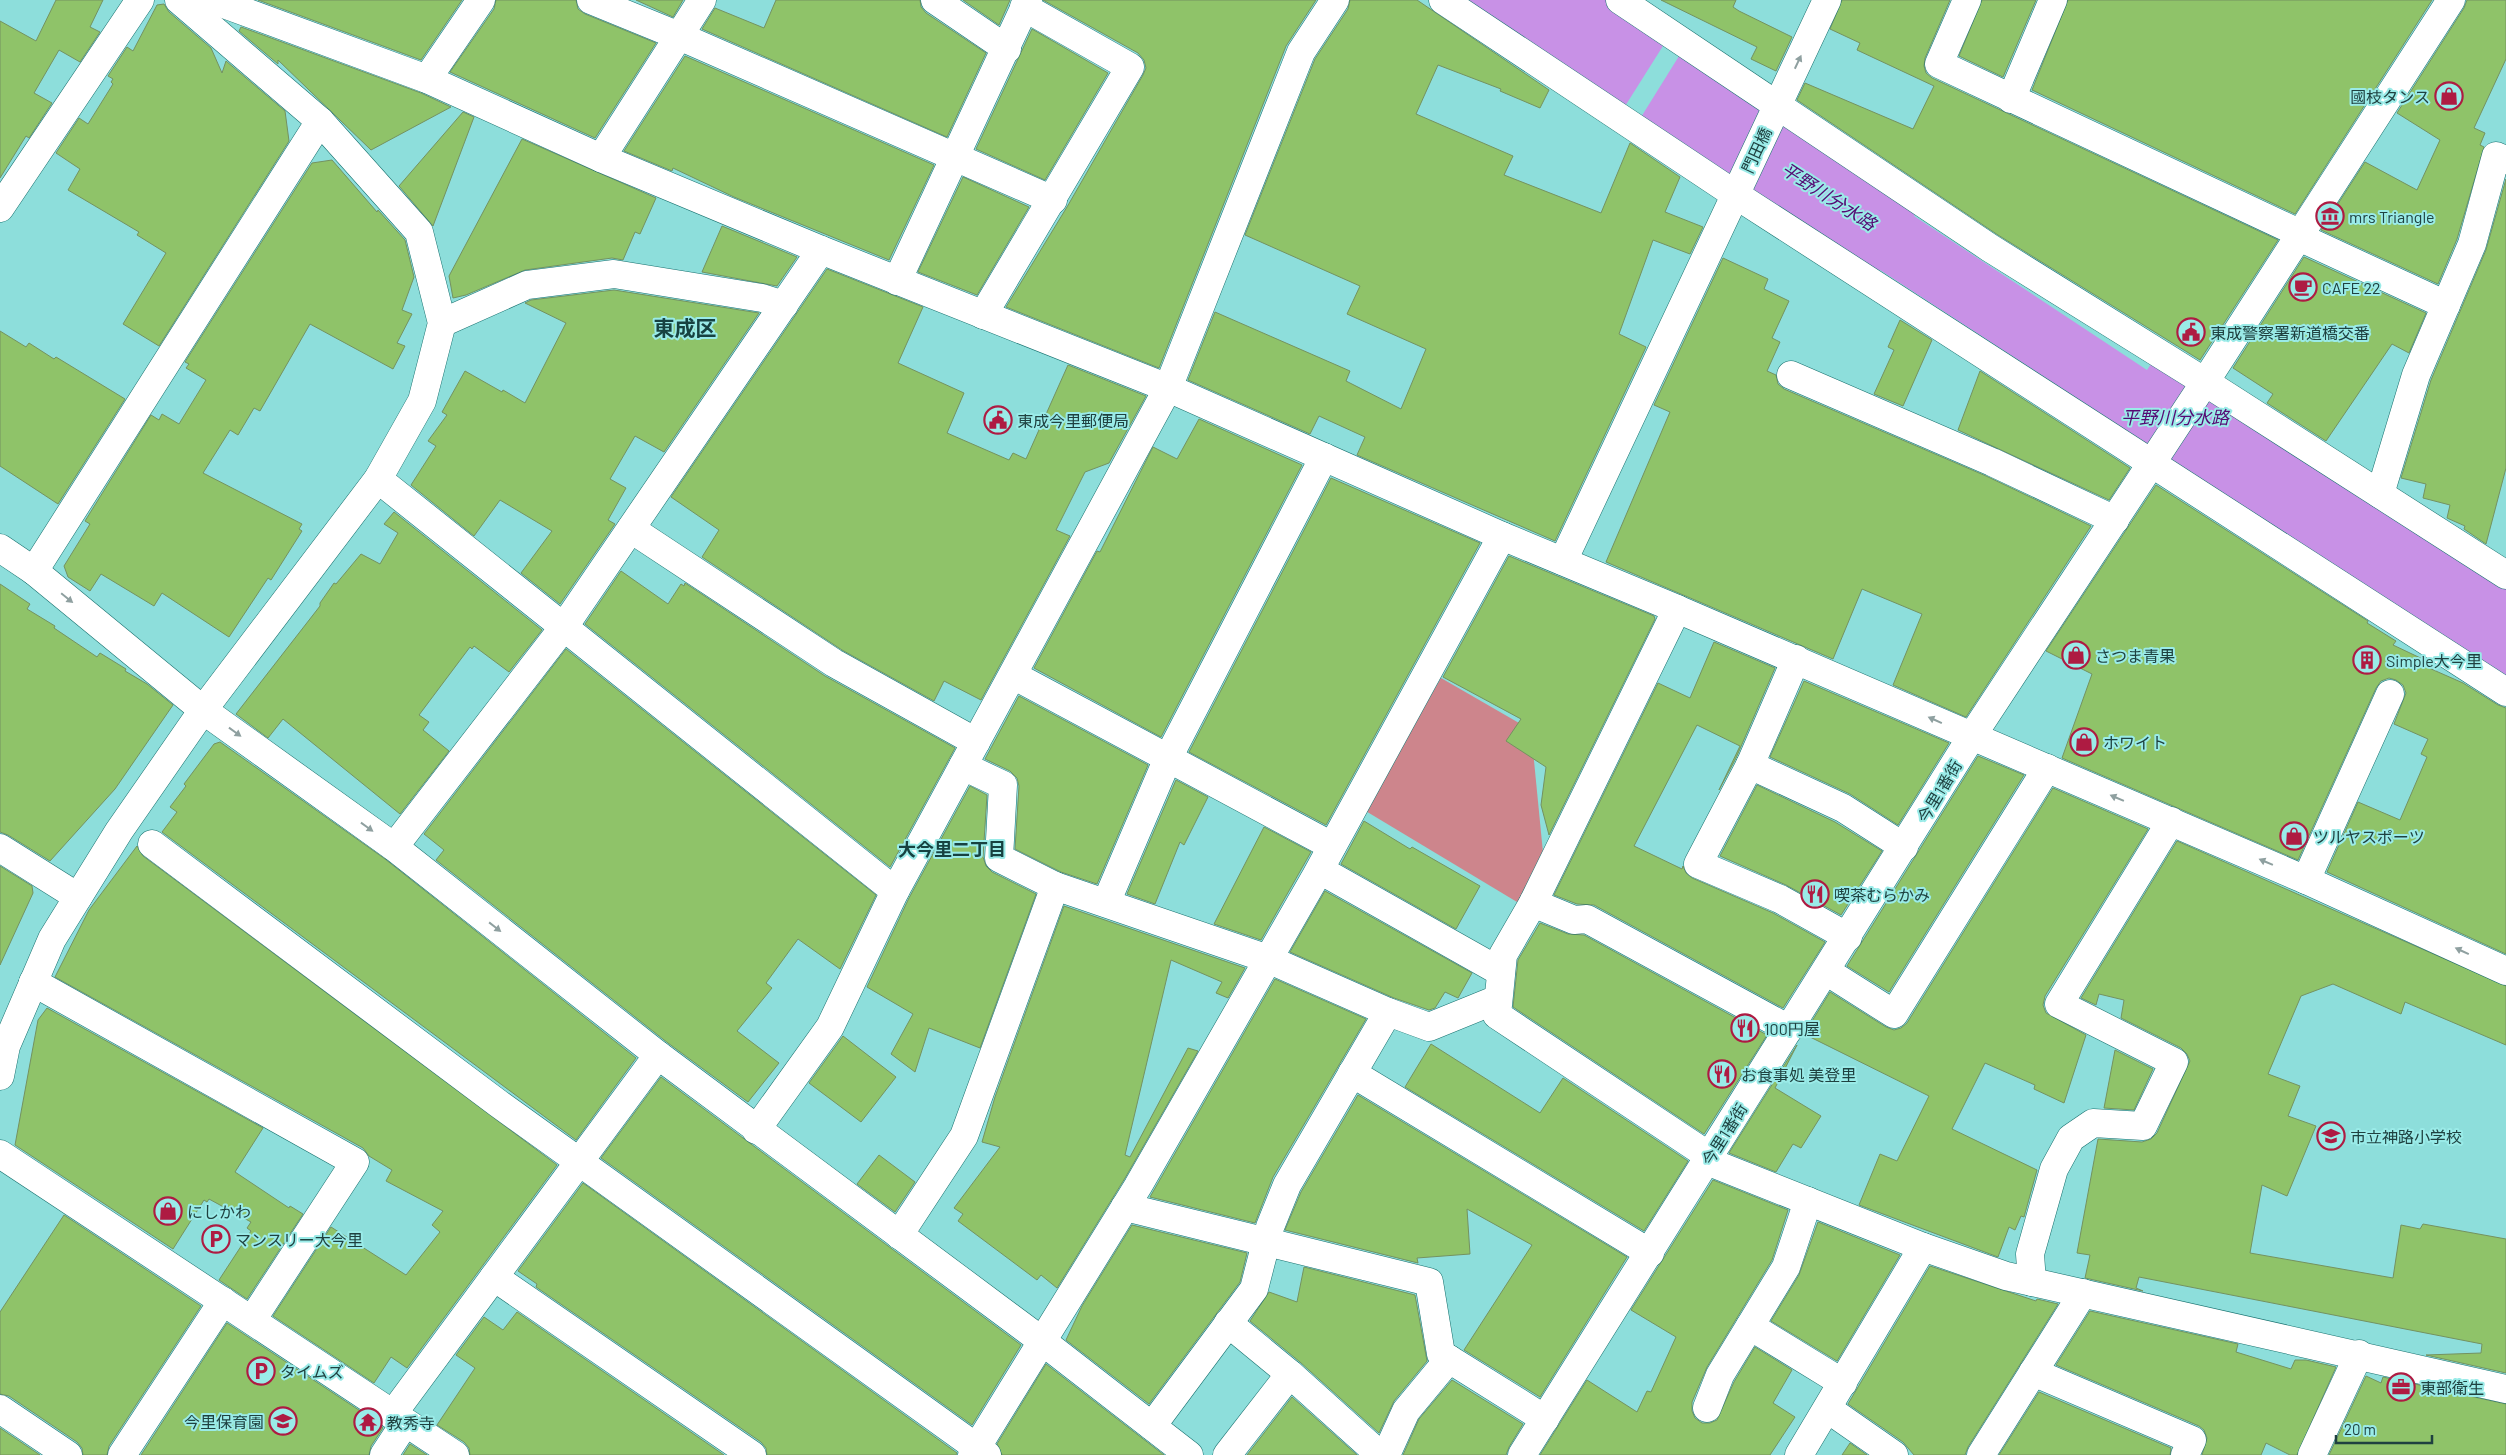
<svg xmlns="http://www.w3.org/2000/svg" width="2506" height="1455" viewBox="0 0 2506 1455" font-family="Barlow,'Noto Sans JP',sans-serif">
<style>
.green{fill:#cd858c}
.water{fill:#c891e6}
.pier{fill:#8ddedb}
.building{fill:#8fc369;stroke:#749260}
.lines{fill:none;stroke-linecap:round;stroke-linejoin:round}
.minor-casing{stroke:#17716f;stroke-width:29}
.minor{stroke:#fff;stroke-width:28}
.oneway{fill:#8fa0a0}
.labels{text-anchor:middle;dominant-baseline:central;stroke-width:4;stroke-linejoin:round;paint-order:stroke}
.poi-label{font-size:16px;fill:#1f4140;stroke:#9aebe8;text-anchor:start}
.street-label{font-size:16px;fill:#1f4140;stroke:#9aebe8}
.water-label{font-size:18px;font-style:italic;fill:#560a73;stroke:#9aebe8}
.neighbourhood-label{font-size:18px;font-weight:bold;fill:#174241;stroke:#9aebe8}
.district-label{font-size:21px;font-weight:bold;fill:#174241;stroke:#9aebe8}
</style>
<rect width="100%" height="100%" fill="#8ddedb"/>
<polygon class="green" points="1441,678 1531,730 1544,863 1522,905 1364,810"/>
<polygon class="water" points="1453,0 1611,0 1922,205 1914,216 2147,370 2155,358 2506,587 2506,678 1880,270 1874,277"/>
<polygon class="pier" points="1668,38 1684,48 1638,122 1622,111"/>
<g class="building">
<polygon points="56,0 103,0 90,27 100,32 80,62 59,50 34,93 52,103 29,138 26,136 0,178 0,21 36,41"/>
<polygon points="258,0 462,0 421,60"/>
<polygon points="496,0 576,0 578,9 585,14 656,43 595,138 450,72 494,9"/>
<polygon points="636,0 683,0 673,17"/>
<polygon points="776,0 920,0 921,7 926,13 986,53 947,137 702,29 715,8 764,28"/>
<polygon points="963,0 1010,0 999,25"/>
<polygon points="1043,0 1316,0 1286,46 1159,368 1006,307 1067,207 1143,75 1146,68 1144,60 1138,53"/>
<polygon points="1350,0 1417,0 1549,90 1540,108 1500,91 1501,89 1438,65 1416,114 1513,156 1504,175 1601,213 1630,143 1680,177 1665,212 1703,227 1690,254 1653,240 1619,334 1646,347 1555,541 1357,455 1365,437 1319,416 1310,434 1188,380 1215,312 1350,371 1346,381 1401,409 1426,349 1347,314 1360,286 1245,235 1315,59 1348,9"/>
<polygon points="1661,0 1736,0 1733,7 1739,11 1792,37 1776,71 1751,59 1757,47"/>
<polygon points="1842,0 1950,0 1925,58 1924,66 1926,73 1932,78 2278,240 2200,360 1998,235 1797,100 1805,83 1913,129 1934,86 1857,50 1860,43 1830,29"/>
<polygon points="1982,0 2036,0 2003,77 1959,56"/>
<polygon points="2068,0 2432,0 2295,214 2032,90"/>
<polygon points="2467,0 2506,0 2506,59 2474,128 2485,133 2480,145 2484,147 2457,239 2438,284 2321,230 2365,162 2417,190 2440,140 2397,113 2464,8"/>
<polygon points="164,4 169,12 211,48 222,73 226,61 285,111 289,141 159,346 123,324 166,253 137,235 139,232 68,190 80,169 56,153 79,118 88,124 113,84 111,82 113,79 108,76 127,47 133,51 157,5"/>
<polygon points="241,27 421,93 451,107 371,150 278,60 278,64 239,31"/>
<polygon points="1032,29 1108,73 1045,180 976,149"/>
<polygon points="685,56 934,165 889,260 734,197 673,168 672,171 624,151"/>
<polygon points="463,112 474,117 433,226 399,186"/>
<polygon points="522,139 656,198 640,234 635,232 623,260 612,258 525,270 466,295 453,298 449,276"/>
<polygon points="332,160 377,212 378,210 405,240 414,277 402,310 412,314 397,343 405,346 393,369 310,324 260,411 254,408 238,435 230,430 203,473 302,524 299,529 302,531 271,580 268,578 229,637 162,593 154,606 101,574 90,591 68,577 64,566 90,524 85,521 151,415 159,420 162,414 179,424 206,380 186,368 189,364 185,362 312,163"/>
<polygon points="963,177 1029,207 977,295 918,272"/>
<polygon points="2506,179 2506,468 2486,544 2464,529 2465,526 2447,518 2450,505 2423,498 2426,484 2401,478 2431,380 2486,250"/>
<polygon points="722,226 797,257 777,286 702,272"/>
<polygon points="2304,257 2426,313 2409,353 2392,344 2326,441 2267,403 2273,394 2233,368"/>
<polygon points="1723,258 1768,279 1764,289 1789,301 1772,338 1780,342 1767,371 1776,375 1778,384 1784,389 1986,476 2091,526 1966,717 1893,685 1922,614 1862,589 1833,659 1606,562 1670,412 1654,405"/>
<polygon points="827,269 923,307 898,363 964,393 947,433 1009,460 1013,453 1026,459 1068,365 1146,396 1109,463 1085,472 1056,530 1070,536 981,700 944,681 934,701 842,650 702,557 719,530 671,497"/>
<polygon points="614,290 759,313 664,452 635,436 610,479 626,488 608,520 615,524 560,604 521,573 552,531 500,500 474,536 411,485 436,446 428,441 447,415 442,412 465,371 502,392 503,390 525,403 566,323 525,303 531,300"/>
<polygon points="1900,320 1932,340 1903,406 1874,394 1894,350 1888,347"/>
<polygon points="0,331 26,347 29,343 54,359 56,357 125,399 58,504 0,466"/>
<polygon points="1980,371 2130,468 2109,500 1958,430"/>
<polygon points="1199,419 1302,465 1161,737 1034,668 1097,551 1100,552 1153,447 1177,459"/>
<polygon points="1331,478 1480,543 1326,825 1189,752"/>
<polygon points="2156,485 2368,621 2367,623 2396,641 2393,645 2431,663 2429,668 2463,683 2498,705 2506,708 2506,954 2327,872 2358,802 2400,820 2427,757 2421,754 2428,739 2394,724 2406,693 2403,685 2396,680 2389,678 2381,681 2376,688 2298,860 2062,758 2092,674 2046,651"/>
<polygon points="394,512 542,630 509,672 474,646 472,649 470,647 419,715 429,722 423,730 449,751 400,814 283,719 268,738 236,714 320,606 320,603 334,583 336,584 361,554 380,564 398,533 384,524"/>
<polygon points="1509,556 1654,616 1655,619 1549,835 1541,805 1546,767 1506,741 1521,719 1443,677"/>
<polygon points="621,571 668,604 681,584 684,586 685,583 825,676 955,748 890,867 585,624"/>
<polygon points="0,584 30,604 27,609 55,626 54,628 97,657 100,653 126,669 125,671 147,684 173,705 115,789 50,861 8,835 0,832"/>
<polygon points="1714,642 1775,668 1736,758 1719,790 1740,746 1697,725 1634,846 1682,869 1683,866 1686,873 1692,878 1773,913 1825,942 1783,1008 1594,905 1577,904 1554,895 1658,683 1690,698"/>
<polygon points="566,649 876,895 840,969 798,939 766,983 772,988 737,1031 779,1063 748,1102 668,1043 436,860 444,850 424,834"/>
<polygon points="1804,681 1949,743 1898,825 1850,794 1770,757"/>
<polygon points="1019,696 1148,765 1097,884 1061,872 1015,849 1019,786 1017,778 1010,771 985,759"/>
<polygon points="220,742 385,859 636,1058 576,1140 162,832 177,812 170,807 186,786 184,784 214,744"/>
<polygon points="1978,756 2024,775 1889,992 1847,966"/>
<polygon points="1176,780 1208,797 1184,845 1180,842 1155,904 1127,894"/>
<polygon points="1757,785 1835,822 1882,851 1841,915 1786,885 1720,856"/>
<polygon points="970,786 987,795 983,857 986,866 992,872 1036,894 980,1048 929,1028 915,1072 891,1054 913,1014 867,987 909,898"/>
<polygon points="2053,788 2148,829 2045,996 2043,1005 2046,1013 2086,1035 2064,1103 2034,1089 2035,1085 1985,1063 1952,1129 2037,1170 2024,1217 2021,1216 2015,1230 2009,1227 1998,1257 1859,1205 1880,1154 1897,1161 1929,1096 1804,1034 1830,992 1886,1027 1894,1030 1901,1028 1907,1023"/>
<polygon points="1364,821 1410,849 1412,847 1480,886 1456,929 1341,864"/>
<polygon points="1264,827 1311,852 1261,940 1214,924"/>
<polygon points="2177,841 2506,986 2506,1045 2405,1002 2401,1014 2333,984 2301,996 2268,1074 2300,1086 2288,1116 2316,1126 2287,1196 2262,1185 2250,1253 2393,1278 2401,1225 2420,1229 2423,1224 2506,1239 2506,1373 2426,1355 2481,1353 2482,1344 2139,1277 2136,1288 2143,1291 2085,1278 2090,1255 2077,1253 2098,1139 2142,1142 2151,1139 2157,1133 2190,1061 2187,1054 2181,1048 2121,1018 2124,1000 2099,994 2096,1005 2081,998"/>
<polygon points="137,846 143,856 557,1165 407,1368 391,1357 374,1383 273,1316 331,1227 406,1275 440,1232 432,1225 443,1211 386,1181 392,1170 369,1156 363,1148 55,977 89,910"/>
<polygon points="0,866 32,886 33,893 0,965"/>
<polygon points="1325,891 1472,973 1458,998 1445,992 1435,1008 1429,1010 1394,998 1290,952"/>
<polygon points="1064,906 1245,968 1228,998 1216,993 1222,982 1171,960 1125,1155 1130,1157 1188,1048 1198,1051 1125,1178 1057,1288 1041,1275 1037,1280 958,1221 963,1214 954,1208 1000,1147 982,1142 995,1097"/>
<polygon points="1540,923 1568,934 1584,935 1767,1035 1704,1134 1513,1007 1518,960"/>
<polygon points="1275,979 1366,1019 1273,1177 1255,1223 1150,1197"/>
<polygon points="47,1008 263,1128 235,1172 289,1208 290,1206 303,1214 247,1299 219,1280 251,1231 247,1228 251,1222 209,1199 207,1202 204,1200 173,1249 15,1145 38,1020"/>
<polygon points="843,1036 896,1077 861,1122 809,1083"/>
<polygon points="1431,1044 1540,1113 1563,1078 1688,1161 1644,1231 1405,1087"/>
<polygon points="1797,1045 1775,1088 1821,1116 1801,1148 1793,1144 1776,1172 1729,1153"/>
<polygon points="2115,1050 2153,1069 2134,1110 2104,1108"/>
<polygon points="661,1077 1021,1345 972,1425 601,1158"/>
<polygon points="1358,1095 1627,1257 1540,1397 1464,1350 1532,1245 1467,1209 1470,1254 1417,1258 1418,1263 1285,1230 1301,1192"/>
<polygon points="879,1155 915,1182 895,1212 857,1184"/>
<polygon points="1713,1180 1788,1210 1772,1260 1707,1367 1692,1402 1692,1411 1695,1418 1702,1423 1710,1423 1717,1420 1734,1382 1755,1347 1792,1370 1773,1403 1795,1417 1770,1455 1540,1455 1587,1380 1637,1412 1647,1391 1651,1392 1676,1337 1631,1310"/>
<polygon points="583,1183 957,1453 956,1455 767,1455 766,1448 761,1442 536,1287 537,1284 518,1271"/>
<polygon points="64,1215 201,1306 109,1446 107,1455 83,1455 82,1448 77,1442 9,1396 0,1394 0,1312"/>
<polygon points="1818,1222 1900,1255 1837,1361 1771,1321 1799,1275"/>
<polygon points="1132,1225 1247,1253 1240,1282 1149,1404 1066,1340 1082,1306"/>
<polygon points="1930,1266 2036,1301 2037,1299 2058,1304 1968,1447 1965,1455 1914,1455 1903,1442 1848,1404"/>
<polygon points="1304,1267 1415,1295 1427,1361 1394,1401 1379,1433 1300,1362 1250,1321 1269,1292 1297,1302"/>
<polygon points="2090,1311 2238,1344 2236,1352 2291,1369 2295,1360 2306,1360 2336,1367 2297,1455 2290,1455 2266,1443 2261,1455 2202,1455 2207,1438 2204,1430 2199,1426 2056,1365"/>
<polygon points="517,1312 724,1455 470,1455 469,1448 464,1442 437,1425 475,1368 456,1355 484,1317 503,1330"/>
<polygon points="227,1323 380,1424 383,1428 371,1446 369,1455 141,1455"/>
<polygon points="1046,1364 1164,1455 1002,1455 997,1444"/>
<polygon points="2366,1376 2381,1383 2383,1377 2506,1404 2506,1455 2329,1455"/>
<polygon points="1452,1380 1523,1424 1509,1447 1506,1455 1403,1455 1419,1419"/>
<polygon points="2039,1392 2171,1448 2170,1455 1999,1455"/>
<polygon points="1292,1397 1357,1455 1247,1455"/>
<polygon points="0,1428 40,1455 0,1455"/>
<polygon points="1850,1443 1867,1455 1842,1455"/>
<polygon points="410,1444 427,1455 403,1455"/>
</g>
<g class="lines">
<g class="minor-casing">
<g id="minor">
<polyline points="213,0 427,79 601,158 821,250 1168,388 1502,536 1677,609 1533,903 1503,955 1497,1015 1709,1156"/>
<polyline points="591,0 679,36 1053,200"/>
<polyline points="935,0 1007,49"/>
<polyline points="1443,0 1736,195 2506,692"/>
<polyline points="1620,0 1990,248 2205,382 2506,575"/>
<polyline points="1967,0 1939,64 2301,234"/>
<polyline points="427,79 481,0"/>
<polyline points="2011,99 2053,0"/>
<polyline points="601,158 702,0"/>
<polyline points="0,208 140,0"/>
<polyline points="2299,237 2446,305"/>
<polyline points="897,281 1028,0"/>
<polyline points="983,315 1130,67 1024,7"/>
<polyline points="442,323 527,285 614,274 762,298 784,305"/>
<polyline points="1791,375 1992,462 2115,520"/>
<polyline points="378,479 895,891"/>
<polyline points="2380,494 2416,375 2472,244 2496,156 2506,160"/>
<polyline points="631,529 834,663 976,742"/>
<polyline points="0,548 34,571 203,710 394,847 658,1055 1042,1341 1189,1455"/>
<polyline points="1563,561 1827,0"/>
<polyline points="34,571 320,121"/>
<polyline points="1677,609 2306,880 2506,971"/>
<polyline points="1796,659 1750,765 1698,864 1780,899 1848,937"/>
<polyline points="1013,675 1332,846"/>
<polyline points="1750,765 1843,808 1904,847"/>
<polyline points="963,766 1003,785 999,858 1055,886 1268,959 1388,1012 1429,1027 1498,999"/>
<polyline points="152,844 499,1104 987,1455"/>
<polyline points="394,847 563,628 821,250"/>
<polyline points="0,848 78,897"/>
<polyline points="1320,870 1501,972"/>
<polyline points="2306,880 2390,694"/>
<polyline points="1106,903 1168,758 1324,457"/>
<polyline points="1533,903 1574,920 1587,919 1789,1029"/>
<polyline points="1826,971 1894,1014 2047,768"/>
<polyline points="33,982 355,1162 252,1320"/>
<polyline points="1352,1073 1650,1253"/>
<polyline points="0,1076 6,1046 52,939 119,831 203,710 378,479 422,401 442,323 419,232 320,121 179,0"/>
<polyline points="756,1130 830,1027 895,891 1168,388 1301,52 1335,0"/>
<polyline points="0,1154 455,1455"/>
<polyline points="1707,1161 1923,1247 2006,1276 2506,1389"/>
<polyline points="1125,1207 1429,1282 1441,1354 1545,1419"/>
<polyline points="899,1235 964,1136 1055,886"/>
<polyline points="494,1277 752,1455"/>
<polyline points="2032,1282 2030,1254 2054,1169 2071,1138 2093,1123 2143,1126 2174,1062 2059,1004 2171,821"/>
<polyline points="1228,1323 1290,1374 1380,1455"/>
<polyline points="1750,1326 1843,1383"/>
<polyline points="2033,1372 2192,1440 2185,1455"/>
<polyline points="1707,1408 1720,1375 1786,1267 1808,1201"/>
<polyline points="0,1409 68,1455"/>
<polyline points="1828,1409 1894,1455"/>
<polyline points="392,1415 658,1055"/>
<polyline points="1152,1426 1254,1289 1270,1227 1287,1185 1388,1012"/>
<polyline points="122,1455 223,1301"/>
<polyline points="384,1455 405,1423"/>
<polyline points="972,1455 1138,1186 1316,876 1502,536"/>
<polyline points="1227,1455 1290,1374"/>
<polyline points="1386,1455 1406,1411 1449,1359"/>
<polyline points="1522,1455 1972,736 2205,382 2451,0"/>
<polyline points="1799,1455 1923,1247"/>
<polyline points="1981,1455 2083,1293"/>
<polyline points="2312,1455 2359,1354"/>
</g>
</g>
<use href="#minor" class="minor"/>
</g>
<defs><path id="oneway-solid" d="M-6-.8H1V-3.2L6.5 0L1 3.2V.8H-6Z" transform="scale(1.25)"/></defs>
<g class="oneway">
<use href="#oneway-solid" transform="translate(1798 62) rotate(-65)"/>
<use href="#oneway-solid" transform="translate(67 598) rotate(39)"/>
<use href="#oneway-solid" transform="translate(1935 720) rotate(-156)"/>
<use href="#oneway-solid" transform="translate(235 732) rotate(36)"/>
<use href="#oneway-solid" transform="translate(2117 798) rotate(-157)"/>
<use href="#oneway-solid" transform="translate(367 827) rotate(36)"/>
<use href="#oneway-solid" transform="translate(2266 862) rotate(-157)"/>
<use href="#oneway-solid" transform="translate(495 927) rotate(38)"/>
<use href="#oneway-solid" transform="translate(2462 951) rotate(-155)"/>
</g>
<defs>
<g id="shop-ring" transform="scale(1.4375)"><circle r="9.5" fill="#9aebe8" stroke="#ae1b42" stroke-width="1.5"/><path d="M-5-2.5h2.3a2.7 3.5 0 0 1 5.4 0H5L5.5 6h-11ZM-1.5-2.5h3a1.5 2.3 0 0 0-3 0Z" fill="#ae1b42"/></g>
<g id="museum-ring" transform="scale(1.4375)"><circle r="9.5" fill="#9aebe8" stroke="#ae1b42" stroke-width="1.5"/><path d="M0-6L6-3V-2H-6V-3ZM-5-1h2V3h-2ZM-1-1h2V3h-2ZM3-1h2V3H3ZM-6 4H6V6H-6Z" fill="#ae1b42"/></g>
<g id="cafe-ring" transform="scale(1.4375)"><circle r="9.5" fill="#9aebe8" stroke="#ae1b42" stroke-width="1.5"/><path d="M-5.5-4.5H6V0H3Q3 3.5 0 3.5H-2.5Q-5.5 3.5-5.5 0ZM3-3.2v2h1.7v-2ZM-6 4.5H4V6H-6Z" fill="#ae1b42"/></g>
<g id="civic-ring" transform="scale(1.4375)"><circle r="9.5" fill="#9aebe8" stroke="#ae1b42" stroke-width="1.5"/><path d="M-.6-6.5H3V-4.5H.6V-3L4-1V1h2V6H-6V1h2V-1L-.6-3ZM-1.2 2.5V6h2.4V2.5Z" fill="#ae1b42"/></g>
<g id="building-ring" transform="scale(1.4375)"><circle r="9.5" fill="#9aebe8" stroke="#ae1b42" stroke-width="1.5"/><path d="M-4-6H4V6H1V3H-1V6H-4ZM-2.5-4.3h1.7v1.8h-1.7ZM.8-4.3h1.7v1.8H.8ZM-2.5-1h1.7V.8h-1.7ZM.8-1h1.7V.8H.8Z" fill="#ae1b42"/></g>
<g id="restaurant-ring" transform="scale(1.4375)"><circle r="9.5" fill="#9aebe8" stroke="#ae1b42" stroke-width="1.5"/><path d="M-5-6h1v4h1v-4h1v4h1v-4h1v5L-1.5 .5V6h-2V.5L-5-1ZM5-6V6H3V1.5H1.5Q1.5-4 5-6Z" fill="#ae1b42"/></g>
<g id="school-ring" transform="scale(1.4375)"><circle r="9.5" fill="#9aebe8" stroke="#ae1b42" stroke-width="1.5"/><path d="M0-5L7-2L0 1L-7-2ZM-4 1L0 2.5L4 1V4Q0 6-4 4Z" fill="#ae1b42"/></g>
<g id="parking-ring" transform="scale(1.4375)"><circle r="9.5" fill="#9aebe8" stroke="#ae1b42" stroke-width="1.5"/><path d="M-3.5-5.5H1a3.5 3.5 0 0 1 0 7H-1V5.5H-3.5ZM-1-3.4V-.6H.8a1.4 1.4 0 0 0 0-2.8Z" fill="#ae1b42"/></g>
<g id="office-ring" transform="scale(1.4375)"><circle r="9.5" fill="#9aebe8" stroke="#ae1b42" stroke-width="1.5"/><path d="M-6-3h4V-5.5h4V-3h4V5H-6ZM-1-4.5V-3h2v-1.5ZM-6 0V1H6V0Z" fill="#ae1b42"/></g>
<g id="temple-ring" transform="scale(1.4375)"><circle r="9.5" fill="#9aebe8" stroke="#ae1b42" stroke-width="1.5"/><path d="M0-6L5-2H3V0L6.5 2.5H4V6H1.5V3h-3V6H-4V2.5H-6.5L-3 0V-2H-5Z" fill="#ae1b42"/></g>
</defs>
<g fill-rule="evenodd">
<use href="#shop-ring" x="2449" y="96"/>
<use href="#museum-ring" x="2330" y="216"/>
<use href="#cafe-ring" x="2303" y="287"/>
<use href="#civic-ring" x="2191" y="332"/>
<use href="#civic-ring" x="998" y="420"/>
<use href="#shop-ring" x="2076" y="655"/>
<use href="#building-ring" x="2367" y="660"/>
<use href="#shop-ring" x="2084" y="742"/>
<use href="#shop-ring" x="2294" y="836"/>
<use href="#restaurant-ring" x="1815" y="894"/>
<use href="#restaurant-ring" x="1745" y="1028"/>
<use href="#restaurant-ring" x="1722" y="1074"/>
<use href="#school-ring" x="2331" y="1136"/>
<use href="#shop-ring" x="168" y="1211"/>
<use href="#parking-ring" x="216" y="1239"/>
<use href="#parking-ring" x="261" y="1371"/>
<use href="#office-ring" x="2401" y="1387"/>
<use href="#school-ring" x="283" y="1421"/>
<use href="#temple-ring" x="368" y="1422"/>
</g>
<g class="labels">
<g class="poi-label">
<text x="2430" y="96" text-anchor="end">國枝タンス</text>
<text x="2349" y="216">mrs Triangle</text>
<text x="2322" y="287">CAFE 22</text>
<text x="2210" y="332">東成警察署新道橋交番</text>
<text x="1017" y="420">東成今里郵便局</text>
<text x="2095" y="655">さつま青果</text>
<text x="2386" y="660">Simple大今里</text>
<text x="2103" y="742">ホワイト</text>
<text x="2313" y="836">ツルヤスポーツ</text>
<text x="1834" y="894">喫茶むらかみ</text>
<text x="1764" y="1028">100円屋</text>
<text x="1741" y="1074">お食事処 美登里</text>
<text x="2350" y="1136">市立神路小学校</text>
<text x="187" y="1211">にしかわ</text>
<text x="235" y="1239">マンスリー大今里</text>
<text x="280" y="1371">タイムズ</text>
<text x="2420" y="1387">東部衛生</text>
<text x="264" y="1421" text-anchor="end">今里保育園</text>
<text x="387" y="1422">教秀寺</text>
</g>
<g class="street-label">
<text transform="translate(1756 150) rotate(-65)">門田橋</text>
<text transform="translate(1939 791) rotate(-59)">今里1番街</text>
<text transform="translate(1724 1134) rotate(-58)">今里1番街</text>
</g>
<g class="water-label">
<text transform="translate(1829 196) rotate(33)">平野川分水路</text>
<text x="2175" y="417">平野川分水路</text>
</g>
<g class="neighbourhood-label">
<text x="952" y="849">大今里二丁目</text>
</g>
<g class="district-label">
<text x="685" y="327">東成区</text>
</g>
</g>
<path d="M2336 1435v8h96v-8" fill="none" stroke="#1f4140" stroke-width="2.5"/>
<text x="2344" y="1435" font-size="15" fill="#1f4140" stroke="#9aebe8" stroke-width="4" paint-order="stroke">20 m</text>
</svg>
